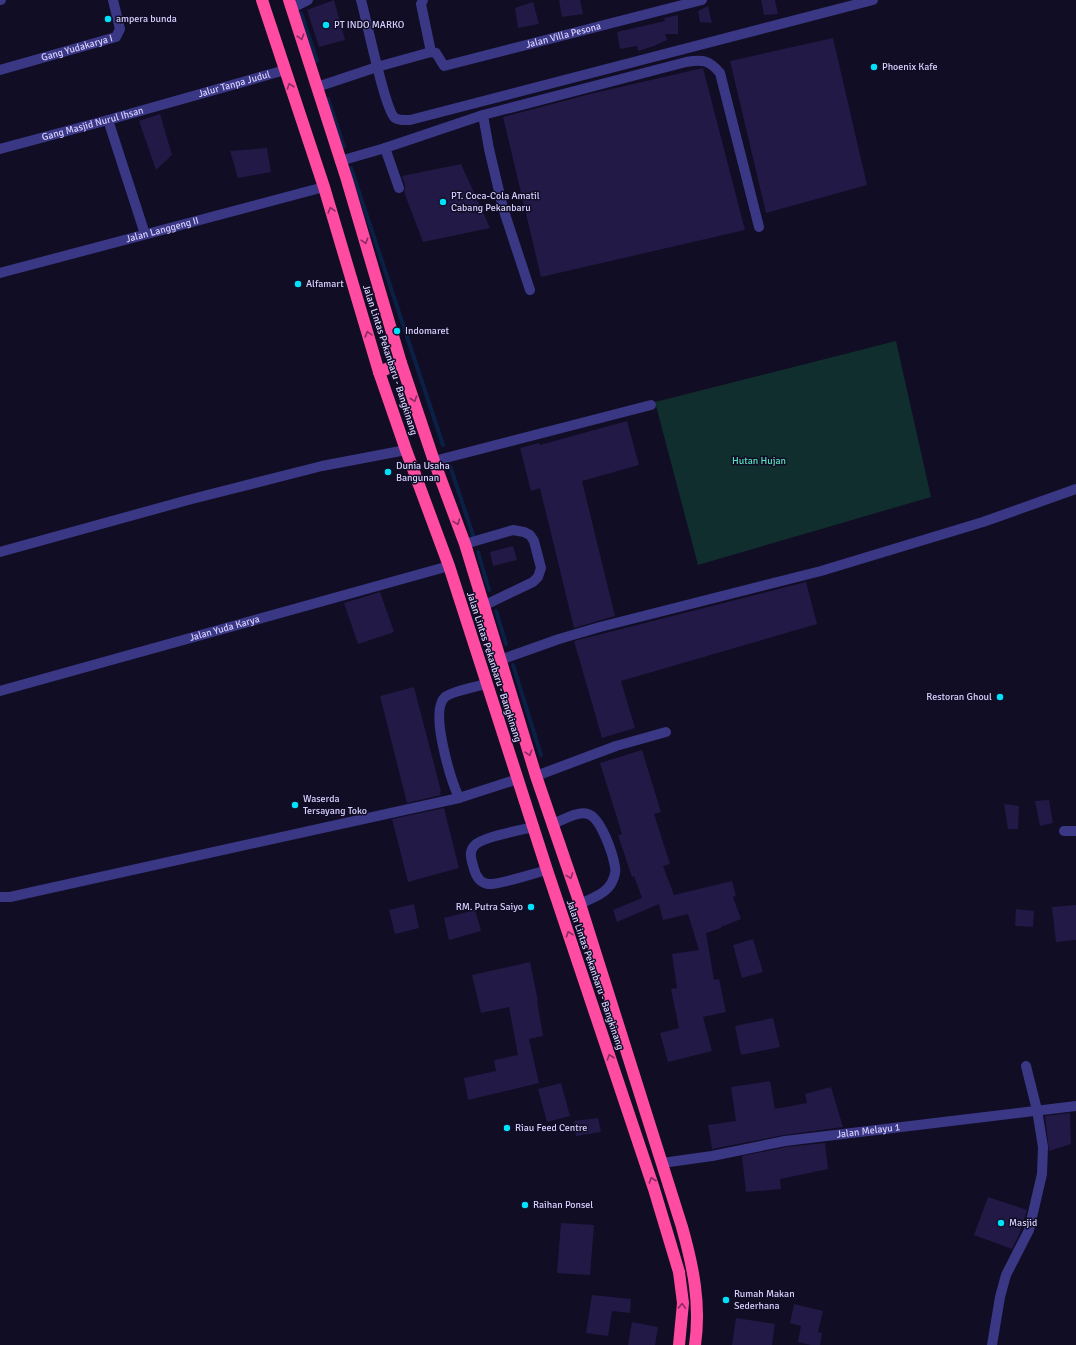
<svg xmlns="http://www.w3.org/2000/svg" width="1076" height="1345" viewBox="0 0 1076 1345" font-family="Signika,sans-serif">
<style>
.green{fill:#102e2d}
.lines{fill:none;stroke-linecap:round;stroke-linejoin:round}
.stream{stroke:#0a2046;stroke-width:4}
.building{fill:#221946}
.minor{stroke:#3a3785;stroke-width:10}
.highway{stroke:#ff4ba1;stroke-width:12}
.oneway{stroke:#882c62}
.poi-dot{fill:#00e2fb;stroke:#110d24;stroke-width:1.5}
.labels{text-anchor:middle;dominant-baseline:central;stroke-width:3;stroke-linejoin:round;paint-order:stroke}
.poi-label{font-size:10px;fill:#d6d0ff;stroke:#110d24;text-anchor:start}
.street-label{font-size:10px;fill:#d6d0ff;stroke:#110d24}
.park-label{font-size:10px;fill:#58e3c1;stroke:#110d24}
</style>
<rect width="100%" height="100%" fill="#110d24"/>
<polygon class="green" points="896,341 931,497 698,565 655,402"/>
<g class="lines">
<g class="stream">
<polyline points="301,13 317,61"/>
<polyline points="328,99 344,147"/>
<polyline points="351,168 443,445"/>
<polyline points="450,466 473,535"/>
<polyline points="478,552 489,590"/>
<polyline points="496,611 506,644"/>
<polyline points="513,665 541,755"/>
</g>
</g>
<g class="building">
<polygon points="334,0 345,40 319,47 307,10"/>
<polygon points="559,0 580,0 583,14 562,17"/>
<polygon points="761,0 775,0 778,14 764,15"/>
<polygon points="533,2 539,24 518,28 515,8"/>
<polygon points="708,6 712,23 700,22 698,11"/>
<polygon points="678,15 678,34 665,34 667,40 654,46 638,51 637,46 620,49 617,32 665,21 664,18"/>
<polygon points="833,38 867,185 766,213 730,61"/>
<polygon points="703,68 745,230 541,277 503,117 590,94"/>
<polygon points="160,114 172,155 156,170 139,121"/>
<polygon points="267,148 271,172 238,178 230,151"/>
<polygon points="461,164 490,228 423,242 404,192 405,186 402,176"/>
<polygon points="627,421 639,465 582,481 615,616 574,628 540,488 531,491 520,448 539,443 540,445"/>
<polygon points="513,546 517,560 493,566 490,552"/>
<polygon points="806,582 817,624 621,681 635,728 602,738 574,641"/>
<polygon points="380,592 394,632 358,644 344,603"/>
<polygon points="414,687 441,791 440,792 441,795 407,803 380,696"/>
<polygon points="642,750 661,812 654,814 670,864 663,866 674,895 732,881 736,896 733,897 741,919 721,927 721,928 706,933 714,980 719,979 726,1012 703,1017 712,1051 668,1062 660,1033 679,1028 671,989 677,988 672,954 699,950 688,914 663,920 659,904 617,922 613,910 642,898 634,876 632,877 618,835 622,834 600,763"/>
<polygon points="1049,800 1053,823 1040,826 1035,801"/>
<polygon points="1004,804 1019,806 1018,829 1008,829"/>
<polygon points="444,808 459,868 408,882 392,819"/>
<polygon points="414,904 419,928 395,934 389,910"/>
<polygon points="1076,905 1076,940 1056,942 1052,907"/>
<polygon points="1016,909 1034,911 1033,927 1015,926"/>
<polygon points="475,910 481,931 449,940 444,918"/>
<polygon points="753,939 763,972 742,978 733,945"/>
<polygon points="530,962 538,1001 537,1001 543,1036 529,1039 539,1083 468,1100 464,1078 496,1071 494,1060 518,1055 509,1007 481,1013 472,975"/>
<polygon points="773,1018 780,1047 741,1055 735,1026"/>
<polygon points="770,1081 775,1109 807,1103 805,1094 831,1087 843,1127 784,1135 712,1149 708,1125 736,1121 731,1087"/>
<polygon points="561,1083 570,1116 547,1122 538,1089"/>
<polygon points="1070,1113 1071,1144 1049,1151 1045,1116"/>
<polygon points="598,1118 601,1132 576,1136 574,1121"/>
<polygon points="825,1143 828,1169 780,1179 781,1189 746,1192 742,1156 786,1147"/>
<polygon points="988,1197 1027,1210 1019,1235 1012,1249 974,1235"/>
<polygon points="561,1223 594,1225 590,1275 557,1273"/>
<polygon points="592,1295 631,1299 630,1313 612,1311 608,1336 586,1333"/>
<polygon points="794,1304 823,1311 818,1332 822,1333 820,1345 811,1345 798,1342 801,1326 790,1323"/>
<polygon points="736,1318 775,1324 772,1345 732,1345"/>
<polygon points="632,1322 658,1327 655,1345 628,1345"/>
</g>
<g class="lines">
<g class="minor">
<polyline points="0,0 1,0"/>
<path d="M361,0C366,17 385,111 395,118C400,121 405,120 410,120L873,0"/>
<path id="s1" d="M423,0L421,4L431,52L436,53L444,66L702,0"/>
<polyline points="292,8 308,0"/>
<path id="s2" d="M0,70L116,37L120,29L113,0"/>
<polyline points="317,87 377,67 431,52"/>
<path d="M483,115L686,62C703,59 709,60 720,73L759,227"/>
<polyline points="108,120 145,234"/>
<polyline points="385,148 399,188"/>
<path id="s3" d="M0,149L108,120L285,70"/>
<polyline points="340,161 385,148 483,115 489,149 503,208 530,290"/>
<path id="s4" d="M0,273L324,187"/>
<polyline points="434,461 651,405"/>
<polyline points="465,544 513,530 524,532 530,535 534,541 541,568 538,577 533,582 483,606"/>
<polyline points="0,552 188,500 322,466 406,450"/>
<polyline points="500,660 559,639 600,627 821,571 983,522 1076,489"/>
<path d="M486,684C478,686 450,692 445,697C429,711 451,780 459,798L518,779"/>
<path id="s5" d="M0,691L449,566"/>
<polyline points="536,776 616,746 666,732"/>
<path d="M553,824C561,821 578,810 588,814C601,818 613,854 615,867C616,871 614,878 612,882C606,894 592,898 580,904"/>
<path d="M534,827C522,830 480,837 474,846C468,853 472,861 474,869C476,876 480,883 488,884C499,885 535,873 547,870"/>
<polyline points="1064,831 1076,831"/>
<polyline points="0,897 10,897 28,893 459,798"/>
<path id="s6" d="M662,1163L712,1156L785,1141L1076,1106"/>
<polyline points="992,1345 1000,1297 1006,1275 1029,1230 1042,1174 1043,1147 1037,1110 1026,1066"/>
</g>
<g class="highway">
<polyline points="262,0 324,187 379,372 406,450 449,566 547,870 654,1189 679,1272 683,1303 679,1345"/>
<path d="M289,0L347,180L401,363L434,461L465,544L536,776L580,904L682,1227C693,1266 701,1304 695,1345"/>
<polyline points="379,372 401,363"/>
</g>
</g>
<defs><path id="oneway-chevron" d="M-2-3.5L2.5 0L-2 3.5" fill="none" stroke-width="1.6" stroke-linecap="round" stroke-linejoin="round"/></defs>
<g class="oneway">
<use href="#oneway-chevron" transform="translate(301 37) rotate(73)"/>
<use href="#oneway-chevron" transform="translate(290 86) rotate(-109)"/>
<use href="#oneway-chevron" transform="translate(331 210) rotate(-106)"/>
<use href="#oneway-chevron" transform="translate(365 241) rotate(73)"/>
<use href="#oneway-chevron" transform="translate(368 334) rotate(-106)"/>
<use href="#oneway-chevron" transform="translate(414 399) rotate(71)"/>
<use href="#oneway-chevron" transform="translate(457 522) rotate(70)"/>
<use href="#oneway-chevron" transform="translate(529 753) rotate(73)"/>
<use href="#oneway-chevron" transform="translate(570 876) rotate(70)"/>
<use href="#oneway-chevron" transform="translate(569 934) rotate(-109)"/>
<use href="#oneway-chevron" transform="translate(610 1057) rotate(-109)"/>
<use href="#oneway-chevron" transform="translate(652 1180) rotate(-109)"/>
<use href="#oneway-chevron" transform="translate(682 1306) rotate(-88)"/>
</g>
<g class="poi-dot">
<circle cx="108" cy="19" r="4"/>
<circle cx="326" cy="25" r="4"/>
<circle cx="874" cy="67" r="4"/>
<circle cx="443" cy="202" r="4"/>
<circle cx="298" cy="284" r="4"/>
<circle cx="397" cy="331" r="4"/>
<circle cx="388" cy="472" r="4"/>
<circle cx="1000" cy="697" r="4"/>
<circle cx="295" cy="805" r="4"/>
<circle cx="531" cy="907" r="4"/>
<circle cx="507" cy="1128" r="4"/>
<circle cx="525" cy="1205" r="4"/>
<circle cx="1001" cy="1223" r="4"/>
<circle cx="726" cy="1300" r="4"/>
</g>
<g class="labels">
<g class="poi-label">
<text x="116" y="19">ampera bunda</text>
<text x="334" y="25">PT INDO MARKO</text>
<text x="882" y="67">Phoenix Kafe</text>
<text x="451" y="196">PT. Coca-Cola Amatil<tspan x="451" dy="12">Cabang Pekanbaru</tspan></text>
<text x="306" y="284">Alfamart</text>
<text x="405" y="331">Indomaret</text>
<text x="396" y="466">Dunia Usaha<tspan x="396" dy="12">Bangunan</tspan></text>
<text x="992" y="697" text-anchor="end">Restoran Ghoul</text>
<text x="303" y="799">Waserda<tspan x="303" dy="12">Tersayang Toko</tspan></text>
<text x="523" y="907" text-anchor="end">RM. Putra Saiyo</text>
<text x="515" y="1128">Riau Feed Centre</text>
<text x="533" y="1205">Raihan Ponsel</text>
<text x="1009" y="1223">Masjid</text>
<text x="734" y="1294">Rumah Makan<tspan x="734" dy="12">Sederhana</tspan></text>
</g>
<g class="street-label">
<text stroke="none"><textPath href="#s1" startOffset="197">Jalan Villa Pesona</textPath></text>
<text stroke="none"><textPath href="#s2" startOffset="80">Gang Yudakarya I</textPath></text>
<text stroke="none"><textPath href="#s3" startOffset="243">Jalur Tanpa Judul</textPath></text>
<text stroke="none"><textPath href="#s3" startOffset="96">Gang Masjid Nurul Ihsan</textPath></text>
<text stroke="none"><textPath href="#s4" startOffset="168">Jalan Langgeng II</textPath></text>
<text transform="translate(390 360) rotate(72)">Jalan Lintas Pekanbaru - Bangkinang</text>
<text stroke="none"><textPath href="#s5" startOffset="233">Jalan Yuda Karya</textPath></text>
<text transform="translate(494 667) rotate(72)">Jalan Lintas Pekanbaru - Bangkinang</text>
<text transform="translate(595 975) rotate(71)">Jalan Lintas Pekanbaru - Bangkinang</text>
<text stroke="none"><textPath href="#s6" startOffset="209">Jalan Melayu 1</textPath></text>
</g>
<g class="park-label">
<text x="759" y="461">Hutan Hujan</text>
</g>
</g>
</svg>
